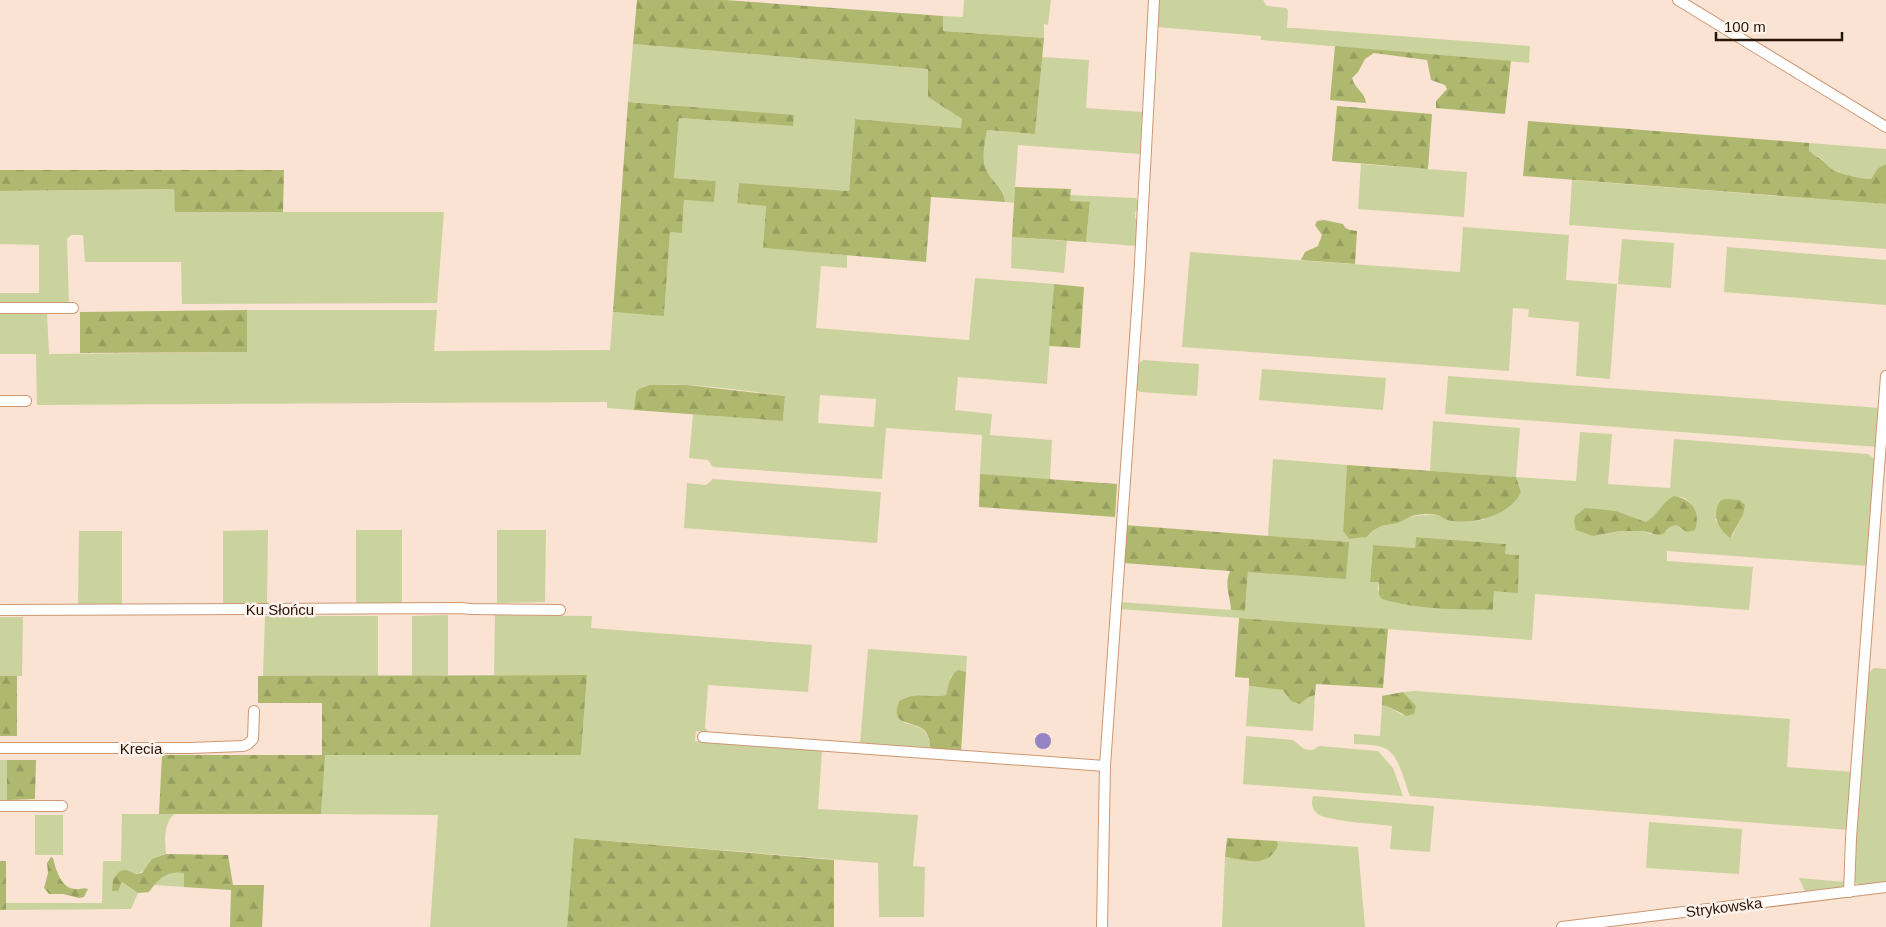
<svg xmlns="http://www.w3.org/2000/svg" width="1886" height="927" viewBox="0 0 1886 927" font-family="Helvetica,sans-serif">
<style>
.green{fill:#cad39d;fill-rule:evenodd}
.forest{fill:url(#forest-firs)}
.water{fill:#9483c5}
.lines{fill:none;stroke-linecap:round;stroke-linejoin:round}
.minor-casing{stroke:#cd9772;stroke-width:12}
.minor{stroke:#fff;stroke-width:10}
.labels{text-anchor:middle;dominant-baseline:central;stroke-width:5;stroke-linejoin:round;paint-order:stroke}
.street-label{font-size:15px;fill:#291506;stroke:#fef2eb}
</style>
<defs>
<pattern id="forest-firs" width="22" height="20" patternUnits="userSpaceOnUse" patternTransform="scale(1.25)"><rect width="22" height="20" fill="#aeb86f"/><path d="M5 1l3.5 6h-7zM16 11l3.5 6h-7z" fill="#969d5f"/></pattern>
</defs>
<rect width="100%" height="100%" fill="#fae3d3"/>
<g class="green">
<polygon points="964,0 1051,0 1048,25 1044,24 1044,38 942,31 943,16 963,17"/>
<polygon points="1158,0 1263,0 1267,6 1286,8 1288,11 1287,28 1295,28 1530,46 1529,63 1261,40 1261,36 1157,27"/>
<path d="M633,44L928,69V97L962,119V128L855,119L849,191L739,183L737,203L766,205L763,248L847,255V268L821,266L816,328L969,340L975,278L1054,284L1047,384L958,377L955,410L992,414L990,435L1052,440L1050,480L980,474L982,435L886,428L882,479L713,467L708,460L689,458L693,414L783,421L785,396C758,393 653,375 636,392L634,410L607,408V402L37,405L36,354H0V312H47L49,354L247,352V310H437L434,351L610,350L613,312L664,315L670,231L682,232L684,200L714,201L716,181L674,178L679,118L793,126L680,106L628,102ZM820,395L876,399L874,427L818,423Z"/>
<path d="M1042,57L1089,60L1086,108L1142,112L1140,154L1018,145L1014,203L1005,202C1004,186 992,183 986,169C981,158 985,142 987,130L1035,134Z"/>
<path d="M1809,143L1886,149V164L1878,168L1871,179C1862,179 1837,173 1830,168C1827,165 1825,162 1822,159C1817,155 1812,155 1809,150Z"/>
<polygon points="1361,164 1467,172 1464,217 1358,209"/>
<polygon points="1572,180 1886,204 1886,249 1569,225"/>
<polygon points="174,189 176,212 444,212 437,303 182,304 181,262 85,262 83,235 71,235 67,239 69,304 0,305 0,293 39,293 39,245 0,244 0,191"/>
<polygon points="1070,195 1136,198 1138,202 1138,209 1135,212 1135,218 1137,220 1136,246 1086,242 1090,203 1070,201"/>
<polygon points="1463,227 1569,235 1566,280 1617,284 1610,379 1576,376 1579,322 1528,317 1529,309 1513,308 1509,371 1182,347 1190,252 1460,272"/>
<polygon points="1012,237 1067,241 1064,273 1011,268"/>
<polygon points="1622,239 1674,243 1671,288 1618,284"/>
<polygon points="1727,247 1886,260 1886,305 1724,292"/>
<polygon points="1143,360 1199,364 1197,396 1140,392 1134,388 1136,366"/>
<polygon points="1262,369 1386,378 1383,410 1259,400"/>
<polygon points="1448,376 1880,408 1878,447 1445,414"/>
<path d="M1433,421L1520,428L1516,477L1576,481L1580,432L1612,434L1608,484L1670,488L1674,439L1868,454L1877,461L1869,566L1667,551V561L1753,567L1749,610L1535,594L1532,640L1120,609V602L1245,611L1248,572L1348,542L1268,536L1273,459L1347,465L1343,531L1349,539L1367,537L1377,527L1400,522L1408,517L1415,516L1437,514L1447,520L1464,522L1482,520L1495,514L1521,492L1516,477L1430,471ZM1674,496L1685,498L1691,504L1681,529L1676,525L1670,527L1667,531L1650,534L1643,531H1620L1593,536L1574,521L1575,516L1585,508L1616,511L1646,522L1655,517L1660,508ZM1743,515L1732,536L1719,525L1715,519ZM1416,537L1505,544V554L1519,555L1494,591L1493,609H1453L1393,602L1378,590L1379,582L1370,581L1373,545L1415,548Z"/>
<polygon points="713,479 881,492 877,543 684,528 687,483 706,485"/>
<polygon points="268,530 267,603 223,604 223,531"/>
<rect x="356" y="530" width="46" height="73"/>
<polygon points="497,530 546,530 545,602 497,603"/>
<polygon points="79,531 122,531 122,604 78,604"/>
<polygon points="448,615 448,675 412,676 412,616"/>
<polygon points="495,615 592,616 591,628 812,645 808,692 708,685 705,727 708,732 696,731 695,741 822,751 818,809 918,815 913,866 925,867 924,917 879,917 878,863 575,838 567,927 430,927 438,815 321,814 324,755 581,755 587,675 494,675"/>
<polygon points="265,616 378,616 378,676 263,676"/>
<polygon points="0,617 23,617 22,676 0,676"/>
<path d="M868,649L967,656L966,672L959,670L951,676L946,695C926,699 920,690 899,701L897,707L904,723C923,727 928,730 931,749L860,744Z"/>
<polygon points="1874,668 1886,669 1886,884 1860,887 1853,880 1867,674"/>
<polygon points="1249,686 1283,690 1300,704 1309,697 1315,695 1313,731 1246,726"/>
<path d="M1415,691L1790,719L1787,767L1853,772L1849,830L1410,796C1404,781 1399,752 1382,747C1373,744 1363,745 1354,744V734L1380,736L1382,705L1389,707L1402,715L1416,706L1403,692Z"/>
<polygon points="1246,736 1293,740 1304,749 1309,750 1313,750 1319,746 1378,751 1393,768 1403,796 1243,784"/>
<rect x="0" y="760" width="7" height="40"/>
<path d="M1313,796L1434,806L1430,852L1390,849L1392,826C1378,824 1326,821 1318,814C1312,810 1311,803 1313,796Z"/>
<path d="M122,814H174C163,826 165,839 166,854C146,859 146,882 125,870L120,887L122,882L138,893L131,909L6,910V903H102L103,861H121Z"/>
<rect x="35" y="815" width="28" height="40"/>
<polygon points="1649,822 1742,829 1739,874 1646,868"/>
<polygon points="1277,841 1358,847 1365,927 1222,927 1225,857 1247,861 1278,845"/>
<path d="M179,872L184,873V887L154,885C161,876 168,873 179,872Z"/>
<polygon points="1799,878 1845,882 1844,887 1805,891"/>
</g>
<g class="forest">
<path d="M637,0H725L943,16V31L1044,38L1035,134L987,130C985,142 981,158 986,169C992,183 1004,187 1005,202L931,197L926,262L763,248L766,206L737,203L739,183L849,191L855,119L961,128L962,119L928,97V69L633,44Z"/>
<path d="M1335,46L1511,61L1505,114L1436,108V101L1447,89L1445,85L1431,80L1427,60L1374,53L1365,59L1358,72L1352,78C1354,88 1365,92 1366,103L1330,100Z"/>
<polygon points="628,102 794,115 793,126 679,118 674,178 716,181 714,202 684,200 682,233 670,232 664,316 613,312"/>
<polygon points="1337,106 1432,114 1428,169 1332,161"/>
<path d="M1528,121L1809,143V150C1812,155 1818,156 1822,160C1827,164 1829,168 1835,171C1842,174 1862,179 1871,179L1878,168L1886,164V204L1523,176Z"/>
<polygon points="0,170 284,170 283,212 175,212 174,189 0,191"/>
<polygon points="1015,187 1071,189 1070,201 1090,202 1086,242 1012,237"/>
<path d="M1324,220L1343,224C1345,230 1351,230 1357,231L1355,264L1301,260L1305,252L1318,246L1322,235L1315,225L1317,221Z"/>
<polygon points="1054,284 1084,287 1080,348 1049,346"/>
<polygon points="247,310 247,352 80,353 80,312"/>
<polygon points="650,385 687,385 785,396 783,421 634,410 636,392 639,389"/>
<path d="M1347,465L1516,477L1521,492C1510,516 1471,526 1447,520C1442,518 1439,514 1433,514C1425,514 1414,514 1407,518C1405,519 1403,521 1400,522C1385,527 1380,522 1367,537L1349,539L1343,531Z"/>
<polygon points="980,474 1117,484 1115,517 979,507"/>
<path d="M1674,496C1692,499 1701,512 1695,530L1687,532L1676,525L1670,527L1663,534L1658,535L1643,531H1620L1593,536L1576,530L1574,521L1575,516L1585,508L1598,509L1616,511L1646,522C1658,515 1661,503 1674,496Z"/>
<path d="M1727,499L1739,500L1745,505L1743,515L1730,538C1717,528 1711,514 1721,500Z"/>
<path d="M1125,525L1349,542L1346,579L1248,572L1245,611L1231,610C1230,594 1224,586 1230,571L1123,563Z"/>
<path d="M1416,537L1506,544L1505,554L1519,555L1518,593L1494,591L1493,610C1454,609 1419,610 1382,599L1379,595V582H1370L1373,545L1415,548Z"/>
<polygon points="1239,618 1388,629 1383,688 1316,684 1315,695 1309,697 1300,704 1291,701 1283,690 1249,686 1249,678 1235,677"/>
<path d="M959,670L966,672L961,752L931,749C930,743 929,735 924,730C913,720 889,727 899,701C920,690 926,699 946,695C949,685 949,674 959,670Z"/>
<polygon points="587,675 581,755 325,755 321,814 159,814 162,755 322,755 322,703 258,703 258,676"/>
<rect x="0" y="676" width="17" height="60"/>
<polygon points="1403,692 1416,706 1414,714 1407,716 1389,707 1382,705 1382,696"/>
<polygon points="7,760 36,760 35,799 7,800"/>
<polygon points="574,838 834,860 834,927 567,927"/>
<path d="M1227,838L1277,841L1278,845C1269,869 1244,860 1225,857Z"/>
<path d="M166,854L228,855L233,885H264L262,927H230L231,890L184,887V873C167,870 158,879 149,892L138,893L122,882L118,891H112L113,879L120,871L125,870L136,874L142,873L152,859Z"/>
<path d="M51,857L53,858C56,870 61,889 76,889C81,890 82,887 88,889L84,897L79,898L63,894H49L44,888L48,873L47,863Z"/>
<rect x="0" y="861" width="6" height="49"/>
</g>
<circle class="water" cx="1043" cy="741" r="8"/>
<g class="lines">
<g class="minor-casing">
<g id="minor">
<polyline points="1678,0 1886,127"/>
<polyline points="0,308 73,308"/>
<polyline points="0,401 26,401"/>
<polyline points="0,610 460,608 472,609 560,610"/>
<polyline points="703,737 1105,766"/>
<polyline points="0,748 190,748 243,746 248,744 253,739 254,711"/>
<polyline points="0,806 62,806"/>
<polyline points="1849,892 1851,838 1886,376"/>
<polyline points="1102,927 1105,766 1139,281 1154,0"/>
<polyline points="1562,927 1886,887"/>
</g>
</g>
<use href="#minor" class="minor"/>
</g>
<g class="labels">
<g class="street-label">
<text x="280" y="609">Ku Słońcu</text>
<text x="141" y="748">Krecia</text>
<text transform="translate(1724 907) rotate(-7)">Strykowska</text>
</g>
</g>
<path d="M1716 32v8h126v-8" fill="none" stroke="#291506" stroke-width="2.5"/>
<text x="1724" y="32" font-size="15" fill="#291506" stroke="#fef2eb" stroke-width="4" paint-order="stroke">100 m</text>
</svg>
